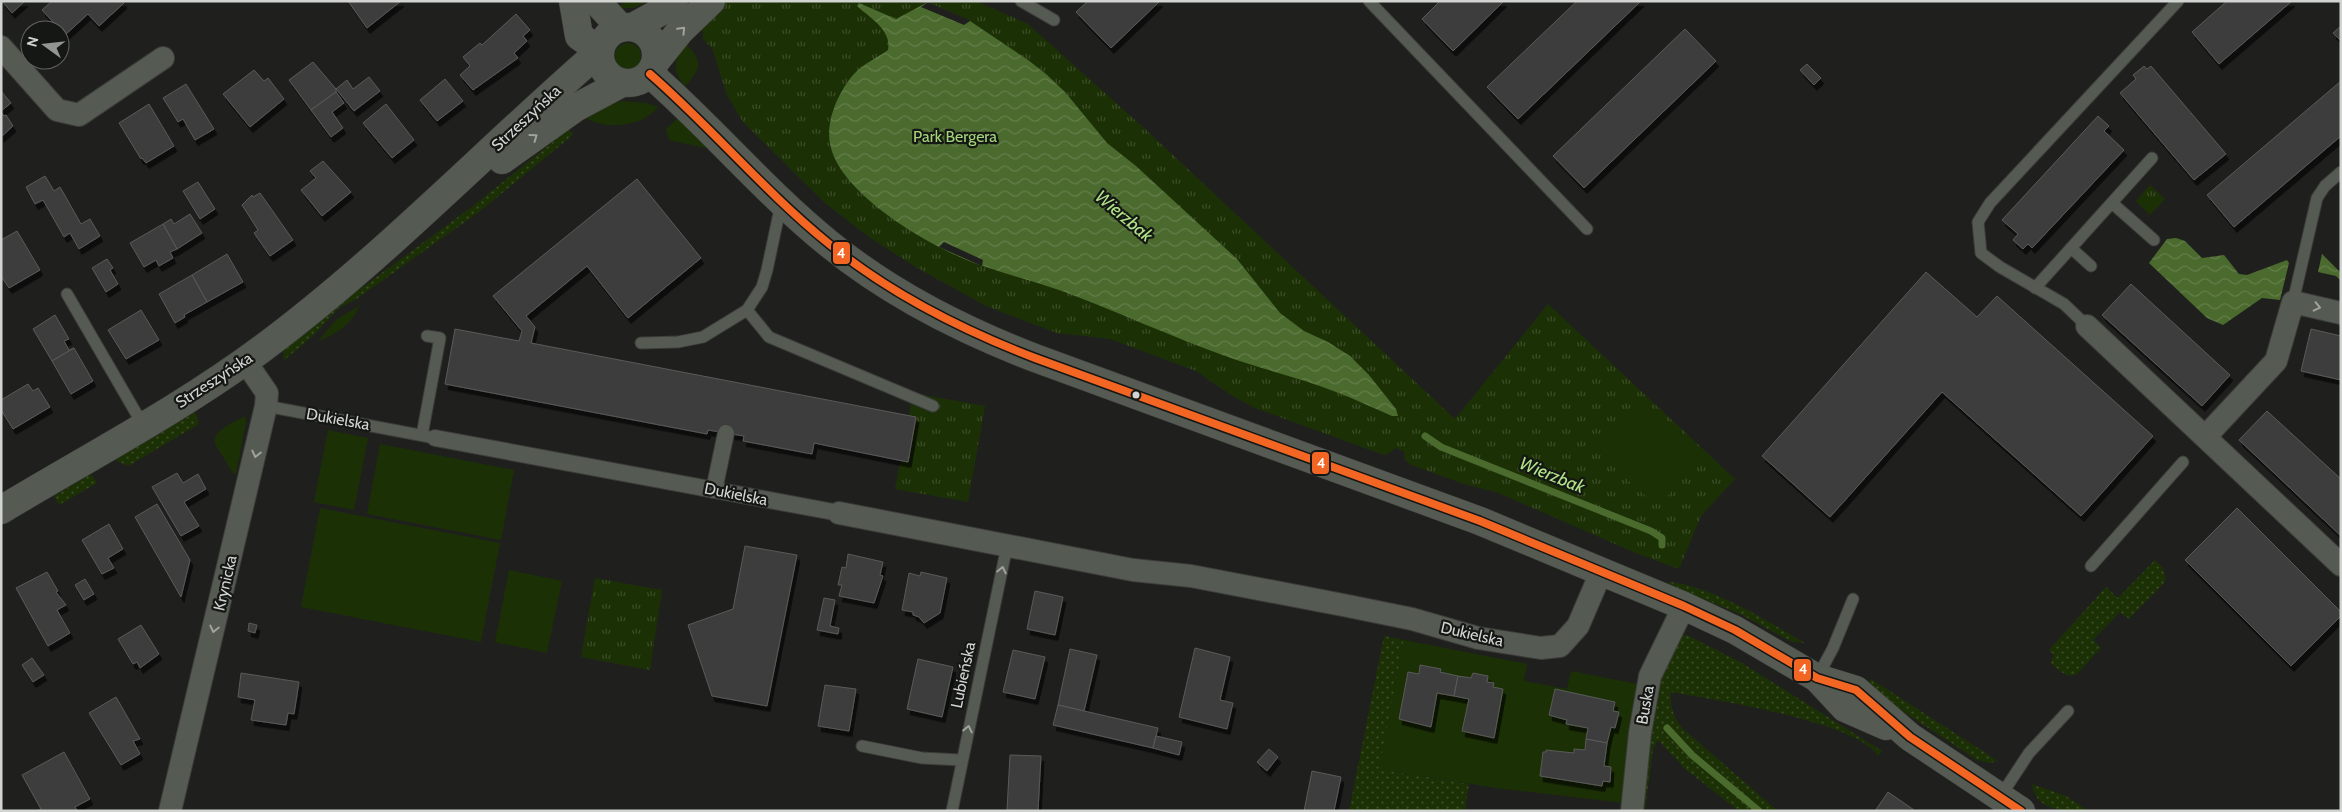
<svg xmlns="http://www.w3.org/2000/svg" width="2342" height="812" viewBox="0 0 2342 812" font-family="Cabin,sans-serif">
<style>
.grass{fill:url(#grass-dots)}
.park{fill:url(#park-tufts)}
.garden{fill:#1c3005}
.water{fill:url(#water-waves)}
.pier{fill:#1f201e}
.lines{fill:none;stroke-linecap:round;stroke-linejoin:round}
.stream{stroke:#4b6a2e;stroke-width:7}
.building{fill:#3d3e3c;stroke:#595a59;filter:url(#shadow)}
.service-casing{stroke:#3c3d3b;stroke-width:13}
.pedestrian-casing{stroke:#3c3d3b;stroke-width:18}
.minor-casing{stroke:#3c3d3b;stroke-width:24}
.tertiary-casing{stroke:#3c3d3b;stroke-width:29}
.service{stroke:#555a52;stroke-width:11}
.pedestrian{stroke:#555a52;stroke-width:16}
.minor{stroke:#555a52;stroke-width:22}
.tertiary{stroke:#555a52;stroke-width:28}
.bus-1-casing{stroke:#151714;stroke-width:11}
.bus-1{stroke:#f26522;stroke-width:8}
.oneway{stroke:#a0a39e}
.bus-dot{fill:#d2d4d1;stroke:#151714;stroke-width:2}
.labels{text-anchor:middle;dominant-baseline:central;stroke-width:4.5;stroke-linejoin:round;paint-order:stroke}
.street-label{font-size:16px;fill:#d2d4d1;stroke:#151714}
.park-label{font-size:16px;fill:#a3d579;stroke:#151714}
.water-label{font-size:18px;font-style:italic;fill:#b2e589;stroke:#151714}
.line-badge{stroke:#151714;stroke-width:2}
.badge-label{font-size:14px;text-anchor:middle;font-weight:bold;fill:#fff}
</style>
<defs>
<pattern id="grass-dots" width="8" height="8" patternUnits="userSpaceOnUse" patternTransform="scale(1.25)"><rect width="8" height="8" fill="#1c3005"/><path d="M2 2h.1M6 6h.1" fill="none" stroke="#3c4d28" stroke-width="1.8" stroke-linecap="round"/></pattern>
<pattern id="park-tufts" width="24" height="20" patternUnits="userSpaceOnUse" patternTransform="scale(1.25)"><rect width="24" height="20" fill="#1c3005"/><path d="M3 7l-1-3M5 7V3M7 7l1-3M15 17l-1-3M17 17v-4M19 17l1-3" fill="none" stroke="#3c4d28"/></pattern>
<pattern id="water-waves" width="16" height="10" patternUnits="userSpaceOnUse" patternTransform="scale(1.25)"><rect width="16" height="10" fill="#4b6a2e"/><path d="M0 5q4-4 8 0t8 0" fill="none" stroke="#647e4b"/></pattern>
<filter id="shadow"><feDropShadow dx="3" dy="5.5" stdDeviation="0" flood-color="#0009"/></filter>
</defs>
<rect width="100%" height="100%" fill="#1f201e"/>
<g class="grass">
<polygon points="569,129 573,135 479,212 355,300 339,308 313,336 283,361 284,350 352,295 473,206"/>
<polygon points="195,412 199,424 128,466 115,460"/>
<polygon points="91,474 97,483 59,505 54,496"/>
<path d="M2155,560L2163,568L2166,579L2163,584L2129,619L2120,612L2093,640L2101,648L2077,674C2066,679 2059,670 2051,663L2054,655L2049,650L2106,587L2118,598Z"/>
<path d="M1670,582C1716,588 1765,620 1805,643L1790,641L1740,614L1665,583Z"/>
<path d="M1682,635H1687L1742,663L1882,751L1878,756C1856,721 1714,700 1671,692C1670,707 1673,717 1683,729L1778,811H1739L1685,769L1658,740L1653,749L1645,811H1639L1656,687Z"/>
<polygon points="1384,636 1404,640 1380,769 1469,784 1465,811 1349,811"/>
<polygon points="1871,679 1998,761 1990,763 1977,760 1866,687"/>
<path d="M2032,784L2066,796L2089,811C2064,811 2036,812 2032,784Z"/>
</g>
<g class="park">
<polygon points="727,1 976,1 1028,24 1144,128 1455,419 1548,304 1735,479 1701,516 1679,569 1638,554 1496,492 1464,484 1411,465 1405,460 1404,451 1395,448 1391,452 1384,455 1255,408 1234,397 1196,371 1110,339 1057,333 986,306 914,266 869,237 825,203 743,122 727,95 712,48 703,39 703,32 700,28"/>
<polygon points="2150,185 2165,199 2150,215 2136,201"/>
<polygon points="913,393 985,406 968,502 895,489"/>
<polygon points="595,578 662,590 650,670 581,657"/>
</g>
<g class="garden">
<polygon points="626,1 648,1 634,8 618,8"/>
<path d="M685,42C701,61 704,66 685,86C670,70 675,58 685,42Z"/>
<circle cx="628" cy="56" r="13"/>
<path d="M622,101L646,103L659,107C654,111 649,116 643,119C627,127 599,128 585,117L609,105Z"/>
<polygon points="678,118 707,146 705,148 669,140 666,129"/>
<path d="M360,305C351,324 338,334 318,341L336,320Z"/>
<polygon points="1637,400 1701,459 1662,502 1651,501 1601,455 1602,444 1608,437 1606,435"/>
<path d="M245,416L246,422L236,474L233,473L215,444C212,430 235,422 245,416Z"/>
<polygon points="328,430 368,438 354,510 314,502"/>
<polygon points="380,444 514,470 501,540 367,514"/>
<polygon points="320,508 500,543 481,642 301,607"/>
<polygon points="509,570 562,581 547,653 495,642"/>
<polygon points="1404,640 1527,664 1524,681 1567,689 1571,671 1637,684 1624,803 1496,788 1379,769"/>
</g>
<g class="water">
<path d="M928,2L970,21L1028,60L1046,74L1065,92L1107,143L1136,166L1237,259L1280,313L1304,331L1328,342L1350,356L1369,375L1396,409L1398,416H1392C1373,408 1355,399 1336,392C1301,378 1264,370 1228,357C1172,337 1118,312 1062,291C1036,282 1009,275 983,266C937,251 844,198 831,148C824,124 838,92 854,74C863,64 877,58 888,50C892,30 870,18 857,6L859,3L896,19Z"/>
<polygon points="2176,238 2185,241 2202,258 2224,255 2239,274 2247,275 2287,260 2289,263 2280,300 2262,298 2223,325 2207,318 2149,263 2167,239"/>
<polygon points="2322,254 2341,273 2341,281 2336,276 2318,272"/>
</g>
<g class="pier">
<polygon points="928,2 967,19 970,21 964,25 921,7"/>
<polygon points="944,242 983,260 982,266 939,247"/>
</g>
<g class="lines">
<g class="stream">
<polyline points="1425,436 1441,447 1651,531 1662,538 1662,545"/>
<polyline points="1667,728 1692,755 1759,811"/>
</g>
</g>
<g class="building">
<polygon points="2,1 25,1 12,13"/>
<polygon points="52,1 123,1 124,3 99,26 88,14 65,35 42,10"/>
<polygon points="348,1 401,1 367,28"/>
<polygon points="1088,1 1160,1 1111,48 1076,12"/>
<polygon points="1440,1 1504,1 1453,51 1422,19"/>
<polygon points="1577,1 1641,1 1518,119 1487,87"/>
<polygon points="2227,1 2292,1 2219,64 2192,32"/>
<polygon points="516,14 530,30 523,36 527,41 514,53 518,58 473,90 460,75 470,66 463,57 480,43 482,45"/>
<polygon points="2341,26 2341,41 2333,33"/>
<polygon points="1685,29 1716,61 1584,188 1553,156"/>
<polygon points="313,62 336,89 336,92 311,110 289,80"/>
<polygon points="1807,64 1821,78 1814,85 1800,70"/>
<polygon points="2144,66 2147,69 2151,66 2226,154 2194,180 2120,93 2136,79 2133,75"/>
<polygon points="254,70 264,81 268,78 284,99 250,127 223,94"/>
<polygon points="369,77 380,91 354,111 336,89 347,80 353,89"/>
<polygon points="445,79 463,101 437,121 420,100"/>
<polygon points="2341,81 2341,136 2234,227 2207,195"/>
<polygon points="186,84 214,129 195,140 183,119 178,122 163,98"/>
<polygon points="1,91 11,103 1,111"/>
<polygon points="336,92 344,103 332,112 343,128 331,137 311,110"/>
<polygon points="149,104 174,146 146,163 142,158 141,159 119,123"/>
<polygon points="386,104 414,140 392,158 363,123"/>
<polygon points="1,112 4,116 6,115 13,126 1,137"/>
<polygon points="2098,116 2109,126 2104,131 2124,150 2032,248 2028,244 2023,249 2013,240 2018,234 2002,220"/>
<polygon points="323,161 351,192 322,216 301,190 316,178 310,171"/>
<polygon points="45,176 54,191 60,187 81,224 90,219 100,236 79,249 70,233 64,237 43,200 35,204 26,187"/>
<polygon points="637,179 701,258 628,318 587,266 526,316 535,327 531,343 916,417 908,462 814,443 812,454 743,441 744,436 708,430 707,434 445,384 455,329 519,341 522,331 493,296"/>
<polygon points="198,182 215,209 200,219 183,191"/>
<polygon points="260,193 293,240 270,256 254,233 258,230 242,205 252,195 253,197"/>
<polygon points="190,214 202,233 177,249 163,224 171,219 174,224"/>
<polygon points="163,224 177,249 170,252 173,258 159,266 156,260 144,267 130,243"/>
<polygon points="17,231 40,270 9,288 1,276 1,240"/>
<polygon points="227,254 243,282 207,302 192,275"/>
<polygon points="107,259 113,268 110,270 118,284 106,292 92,268"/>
<polygon points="1926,272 1977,317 1997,296 2153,436 2081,516 1942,392 1830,517 1762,456"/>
<polygon points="192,275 207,302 184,315 185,317 175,323 159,294"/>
<polygon points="2131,284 2230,375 2202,406 2102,315"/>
<polygon points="141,310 159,340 126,359 108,330"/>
<polygon points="55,315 69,339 64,341 69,350 74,348 52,361 33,329"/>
<polygon points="2311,329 2341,336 2341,380 2301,371"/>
<polygon points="74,348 93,381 71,394 52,361"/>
<polygon points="28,384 33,391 38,388 50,407 13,429 1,410 1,400"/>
<polygon points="2267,411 2341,479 2341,536 2239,440"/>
<polygon points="177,473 183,483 198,474 206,489 184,502 199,526 181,536 152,487"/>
<polygon points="157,504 190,560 181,597 135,517"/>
<polygon points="2237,508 2341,612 2341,616 2291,666 2185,560"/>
<polygon points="109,524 123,549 108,558 114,568 102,574 82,540"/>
<polygon points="745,546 797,555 767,706 712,696 688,625 733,609"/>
<polygon points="848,554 883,562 880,575 883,576 874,603 839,596 842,585 838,585 842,567 846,568"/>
<polygon points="47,572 58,591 56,592 66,605 57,610 70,633 48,646 16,588"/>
<polygon points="921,572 947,578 940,613 924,623 919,617 913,615 913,612 902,610 909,573 920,576"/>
<polygon points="85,579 94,594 84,600 75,585"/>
<polygon points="1035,591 1063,597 1055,635 1027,629"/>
<polygon points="824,598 835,600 830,626 839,628 838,634 817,630"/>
<polygon points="249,623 257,625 255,633 248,631"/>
<polygon points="141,625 159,654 140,668 137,662 133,664 118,639"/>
<polygon points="1195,648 1230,657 1220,700 1233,703 1227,729 1179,717"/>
<polygon points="1070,649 1097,655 1084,711 1058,705"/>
<polygon points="1013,650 1045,657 1035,699 1003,692"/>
<polygon points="32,658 44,675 33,682 22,665"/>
<polygon points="918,659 953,667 942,717 907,709"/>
<polygon points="1420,665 1441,669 1440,672 1458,676 1454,696 1437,693 1431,727 1399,719 1408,672 1419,674"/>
<polygon points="241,673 299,682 294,714 288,713 286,725 251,720 255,700 238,697"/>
<polygon points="1473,673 1488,676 1487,682 1494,683 1493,687 1503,689 1494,738 1462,731 1469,699 1454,696 1458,676 1471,678"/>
<polygon points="825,685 856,689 849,731 818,726"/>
<polygon points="1555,689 1615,702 1613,711 1619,712 1615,728 1611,727 1607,743 1586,739 1588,728 1566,724 1567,720 1549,715"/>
<polygon points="116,697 140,739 133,741 140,754 121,765 89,713"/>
<polygon points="1058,705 1158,728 1153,748 1053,725"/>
<polygon points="1156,736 1182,742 1179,755 1153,748"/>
<polygon points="1586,739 1607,743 1604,766 1611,767 1610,782 1603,781 1602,786 1540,776 1543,752 1546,752 1546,750 1574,753 1574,749 1585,750"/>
<polygon points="1269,749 1278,757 1267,771 1257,762"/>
<polygon points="64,752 90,799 75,807 77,811 37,811 41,809 22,775"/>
<polygon points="1010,755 1041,756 1038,811 1007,810"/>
<polygon points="1312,771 1341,777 1334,811 1304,811"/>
<polygon points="1888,792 1914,810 1914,811 1875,811"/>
</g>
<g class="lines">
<g class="service-casing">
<g id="service">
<polyline points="1021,1 1054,20"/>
<polyline points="1369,1 1587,229"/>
<polyline points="2112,203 2154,240"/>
<polyline points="2071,248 2091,266"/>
<polyline points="2035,288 2152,158"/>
<polyline points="67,294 143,425"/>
<polyline points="2293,302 2317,198 2325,186 2341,172"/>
<polyline points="747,310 769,337 933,406"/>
<polyline points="2087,326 2064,304 2000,267 1981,253 1978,222 1990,203 2178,1"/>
<polyline points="641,343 678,342 703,337 747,310 762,287 767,270 781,204"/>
<polyline points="266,406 435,438"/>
<polyline points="422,435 440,338 427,336"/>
<polyline points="2091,566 2183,462"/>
<polyline points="1817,678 1833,648 1853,599"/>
<polyline points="862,746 922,758 961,760"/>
<polyline points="2000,797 2029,753 2068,711"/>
<polyline points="952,811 1007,546"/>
</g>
</g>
<g class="pedestrian-casing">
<g id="pedestrian">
<polyline points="435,438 839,513"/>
<polyline points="714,490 726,433"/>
</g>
</g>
<g class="minor-casing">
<g id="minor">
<polyline points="1,47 57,110 79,115 163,58"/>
<polyline points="2087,326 2341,565"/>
<polyline points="2206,436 2276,361 2293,302 2341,313"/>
<polyline points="839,513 1133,570 1191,576 1343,605 1412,619 1478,638 1541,648 1560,646 1578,626 1602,570"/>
<polyline points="170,811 266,406 267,393 245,361"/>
<polyline points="1632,811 1640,733 1650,676 1684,606"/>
</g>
</g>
<g class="tertiary-casing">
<g id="tertiary">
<polyline points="573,1 579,36 600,51"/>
<polyline points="596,1 621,28"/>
<circle cx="628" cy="55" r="28"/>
<polyline points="633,27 662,11 674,1"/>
<polyline points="656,61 680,31 711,1"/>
<path d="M650,74C711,127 764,191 828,243C889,293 962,330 1035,358L1480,521L1684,606L1735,630L1817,678L1856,690L1910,737L2021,811"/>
<polyline points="502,160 575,108 622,83"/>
<path d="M1,510C89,457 181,409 263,348C384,258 487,149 600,51"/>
<polyline points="1818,679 1845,708 1886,726"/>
</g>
</g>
<use href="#service" class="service"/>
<use href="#pedestrian" class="pedestrian"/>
<use href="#minor" class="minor"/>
<use href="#tertiary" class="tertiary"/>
<g class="bus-1-casing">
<path id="bus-1" d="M650,74C711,127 764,191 828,243C889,293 962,330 1035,358L1480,521L1684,606L1735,630L1817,678L1856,690L1910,737L2021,811"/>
</g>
<use href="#bus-1" class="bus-1"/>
</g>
<defs><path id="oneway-chevron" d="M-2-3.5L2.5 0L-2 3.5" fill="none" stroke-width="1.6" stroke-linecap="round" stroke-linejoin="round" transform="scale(1.25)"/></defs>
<g class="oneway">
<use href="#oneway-chevron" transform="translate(682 30) rotate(-46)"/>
<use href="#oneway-chevron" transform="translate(534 137) rotate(-36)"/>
<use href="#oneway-chevron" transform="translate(2317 307) rotate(13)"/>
<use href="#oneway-chevron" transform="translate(256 454) rotate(103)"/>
<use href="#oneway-chevron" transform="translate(1002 570) rotate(-78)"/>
<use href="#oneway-chevron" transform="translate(214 629) rotate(103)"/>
<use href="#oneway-chevron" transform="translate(968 729) rotate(-78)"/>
</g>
<circle class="bus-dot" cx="1136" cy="395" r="4.5"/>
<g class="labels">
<g class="street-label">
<text transform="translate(526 118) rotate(-43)">Strzeszyńska</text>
<text transform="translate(214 380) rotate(-33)">Strzeszyńska</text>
<text transform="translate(338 419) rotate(10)">Dukielska</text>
<text transform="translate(736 494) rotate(11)">Dukielska</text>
<text transform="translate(225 583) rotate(-77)">Krynicka</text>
<text transform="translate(1472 634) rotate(13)">Dukielska</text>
<text transform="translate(963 675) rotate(-78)">Lubieńska</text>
<text transform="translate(1645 705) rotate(-80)">Buska</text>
</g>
<g class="park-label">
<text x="955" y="136">Park Bergera</text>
</g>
<g class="water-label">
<text transform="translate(1124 216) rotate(40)">Wierzbak</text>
<text transform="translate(1552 475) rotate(22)">Wierzbak</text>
</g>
</g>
<g class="line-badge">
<rect x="832" y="241" width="19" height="24" rx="5" fill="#f26522"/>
<rect x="1311" y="451" width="19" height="24" rx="5" fill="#f26522"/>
<rect x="1793" y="658" width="19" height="24" rx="5" fill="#f26522"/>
</g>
<g class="badge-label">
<text x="841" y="258">4</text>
<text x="1321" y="468">4</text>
<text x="1803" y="674">4</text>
</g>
<rect width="2342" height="812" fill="none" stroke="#d2d4d1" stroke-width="5"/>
<g transform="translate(45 45) rotate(285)"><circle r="24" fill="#151714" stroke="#616360"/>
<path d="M0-4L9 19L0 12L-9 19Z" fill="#939592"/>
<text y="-8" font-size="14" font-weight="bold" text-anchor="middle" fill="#d2d4d1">N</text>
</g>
</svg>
